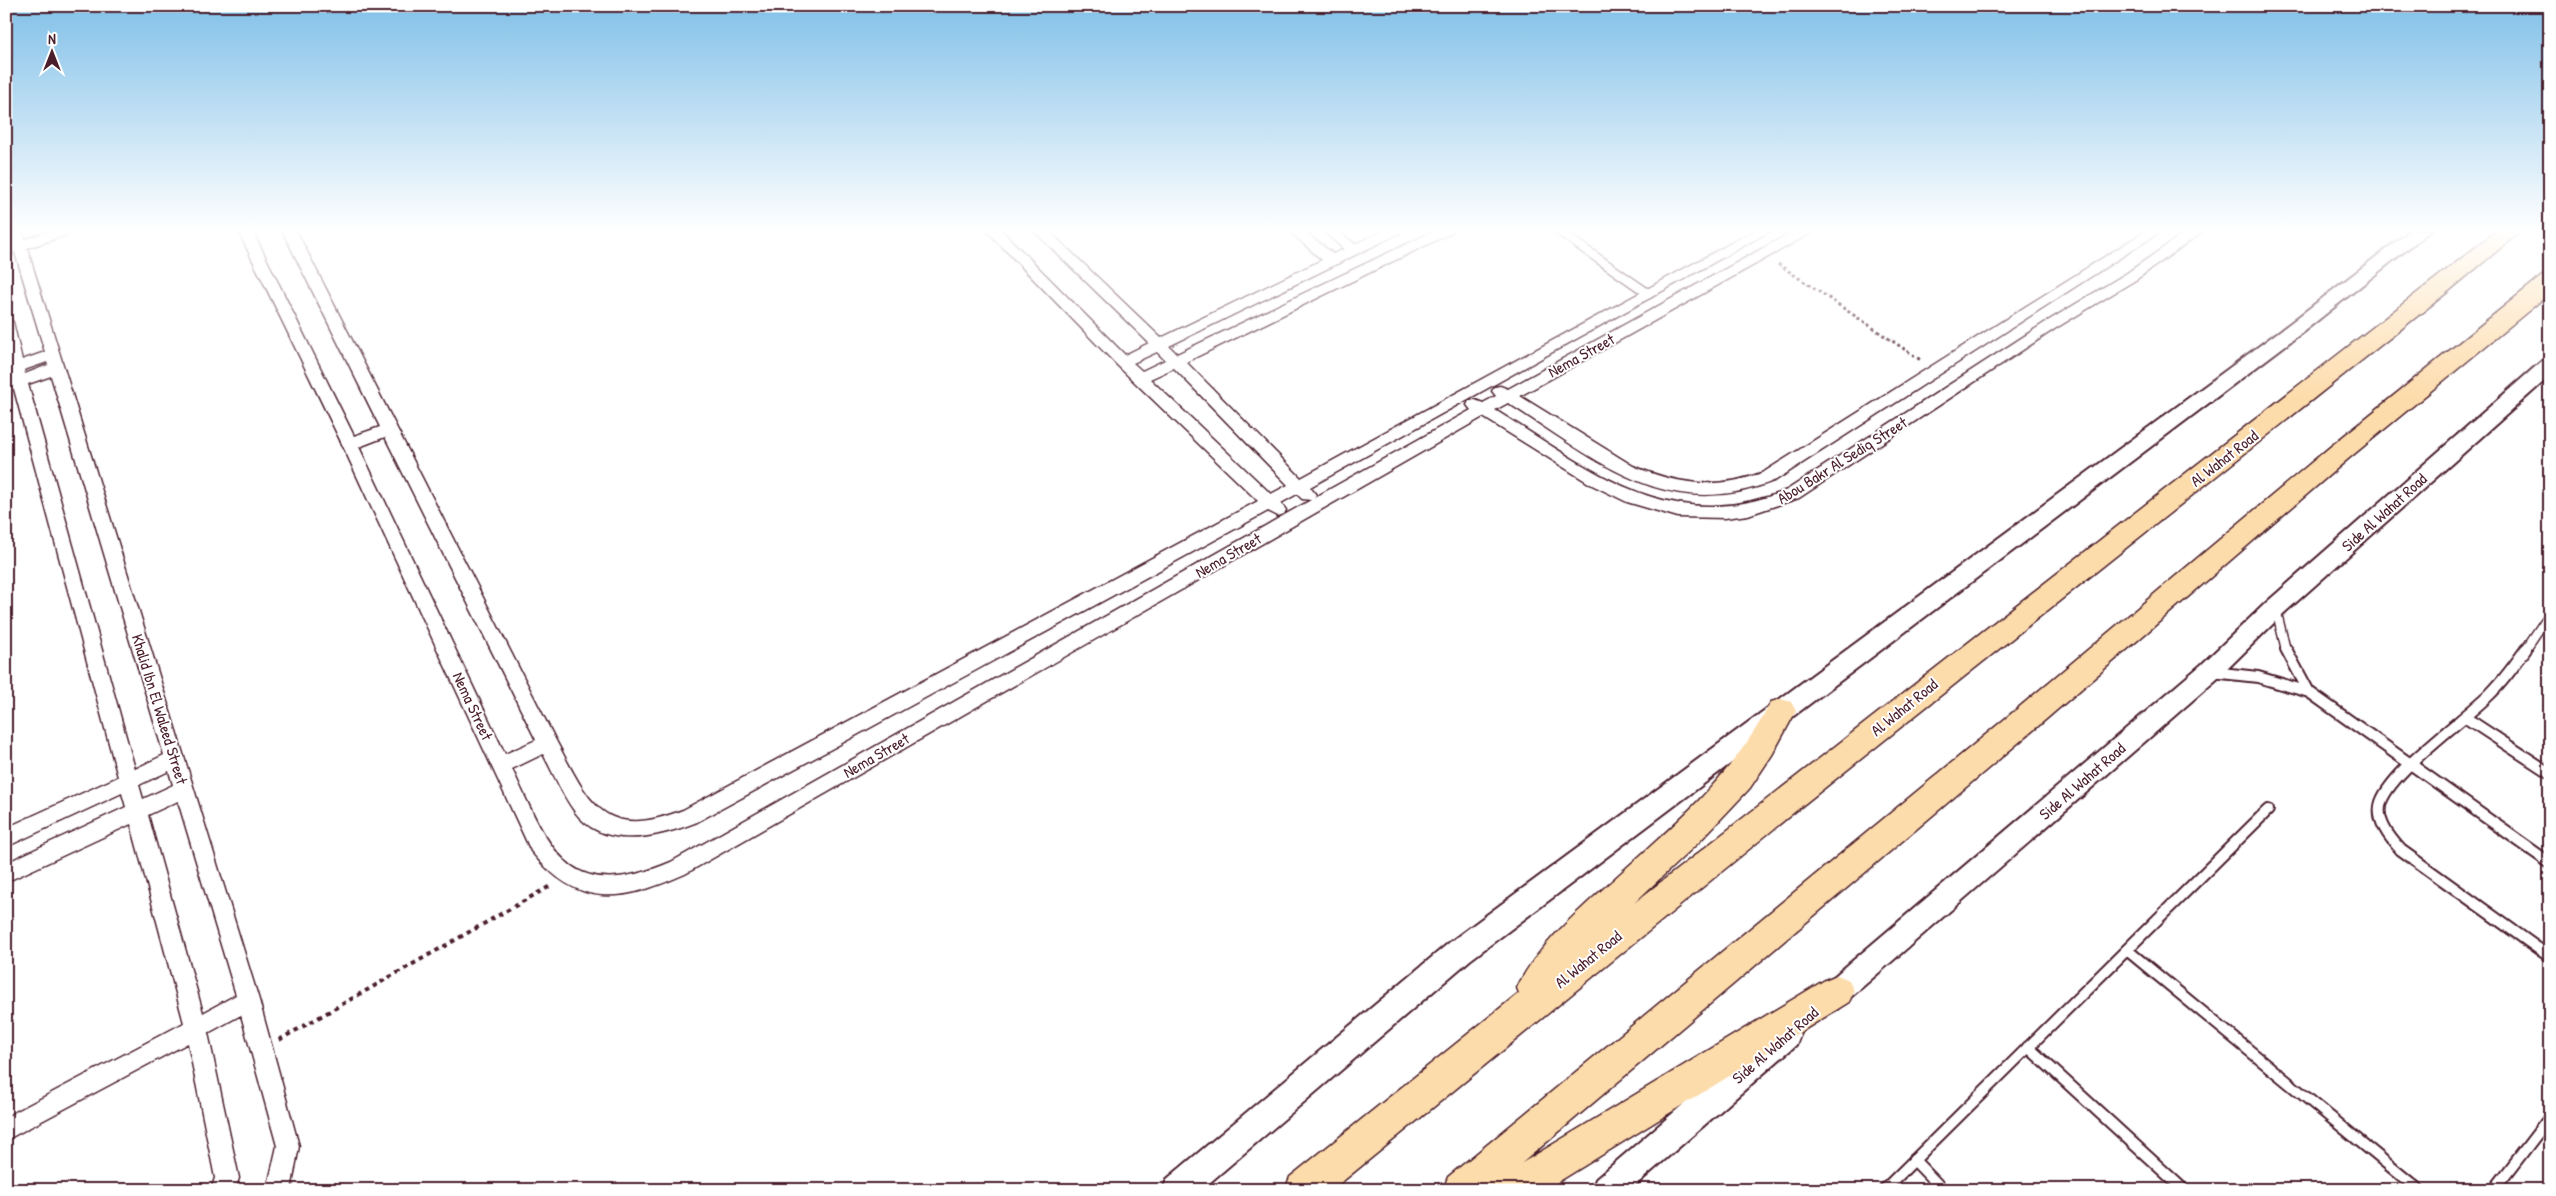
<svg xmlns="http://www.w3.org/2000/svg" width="2556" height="1196" viewBox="0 0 2556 1196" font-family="'Patrick Hand',sans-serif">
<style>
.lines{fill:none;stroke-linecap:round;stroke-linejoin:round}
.service-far1-casing{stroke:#4a1f2b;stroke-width:11}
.service-casing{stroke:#4a1f2b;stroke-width:14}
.minor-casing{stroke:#4a1f2b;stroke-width:3}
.tertiary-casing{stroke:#4a1f2b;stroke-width:4}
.trunk-casing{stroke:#4a1f2b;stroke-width:3}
.path-far1{stroke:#4a1f2b;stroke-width:3;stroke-dasharray:3 3;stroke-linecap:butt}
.path{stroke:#4a1f2b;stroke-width:4;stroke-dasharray:4.5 4.5;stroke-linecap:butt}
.service-far1{stroke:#fff;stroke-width:8}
.service{stroke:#fff;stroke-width:10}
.minor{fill:#fff;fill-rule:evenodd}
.tertiary{fill:#fff;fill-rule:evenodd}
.trunk{fill:#fddcac;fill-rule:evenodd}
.labels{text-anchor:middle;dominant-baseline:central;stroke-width:4;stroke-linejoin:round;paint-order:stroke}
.street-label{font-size:16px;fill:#4a1f2b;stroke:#fff}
</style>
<rect width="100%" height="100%" fill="#fff"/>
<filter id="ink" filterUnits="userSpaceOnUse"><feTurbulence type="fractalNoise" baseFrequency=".02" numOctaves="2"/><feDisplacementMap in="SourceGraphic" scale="10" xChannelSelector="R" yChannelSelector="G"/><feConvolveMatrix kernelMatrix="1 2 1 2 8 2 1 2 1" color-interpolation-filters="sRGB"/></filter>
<g filter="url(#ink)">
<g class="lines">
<g class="service-far1-casing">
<g id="service-far1">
<polyline points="1557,230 1649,294"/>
<polyline points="2276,609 2286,650"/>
<polyline points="2525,650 2550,613"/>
</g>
</g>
<g class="service-casing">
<g id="service">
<polyline points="2286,649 2309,692"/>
<path d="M2526,649C2514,666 2502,683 2487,697C2461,722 2392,771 2381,802C2375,820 2390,838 2401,850L2550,957"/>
<polyline points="2212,672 2258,677 2309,692 2550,863"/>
<polyline points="2466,718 2550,773"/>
<polyline points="2127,950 2419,1190"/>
<polyline points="2028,1047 2184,1190"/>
<polyline points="1914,1160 1943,1190"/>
<polyline points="1884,1190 2268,810"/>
<polyline points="2494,1190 2550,1117"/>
</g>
</g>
<g class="minor-casing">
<g id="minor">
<path d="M8,230H22L25,239L55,230H75L73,233L27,248L259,1000L299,1146L291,1190H267L277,1146L241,1015L208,1033L239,1178L235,1190H211L215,1178L188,1043L6,1140V1117L184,1023L131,824L6,882V863L126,807L122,793L6,847V828L118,777L14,389L6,391V380L11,379L10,375L6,376V317L13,322L22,360L45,352L15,252L6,254V245L12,243ZM47,362L48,365L25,374L24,370ZM51,376L164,755L135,769L28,384ZM169,771L173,785L143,799L139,785ZM178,801L236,995L203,1013L148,815Z"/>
<path d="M238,230H252L354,436L380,427L282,230H296L554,737C588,799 600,843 683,810L1258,501L1118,366L986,230H1001L1125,355L1149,343L1033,230H1048L1161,338L1322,260L1288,230H1303L1333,254L1344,249L1322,230H1337L1355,244L1385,230H1402L1400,233L1169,346L1177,354L1436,230H1453L1451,233L1186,362L1301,478L1755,230H1772L1310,487L1316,495L1314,498L1471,410L1467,405L1469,401L1475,400L1483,403L1496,396L1492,391L1495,387L1500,386L1508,389L1796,230H1813L1811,233L1520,396L1633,466C1677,485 1719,490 1764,472L2147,230H2163L1776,480C1666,525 1597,459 1508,403L1495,410C1591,469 1669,538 1787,490L2046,322L2127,273L2189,230H2205L2137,279L2056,328L1799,498L1748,515L1725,518L1678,517L1627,502L1592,485L1483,417L685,874C622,902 579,910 531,851L342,444ZM1157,352L1165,360L1142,371L1133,363ZM1174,368L1288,485L1271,494L1150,379ZM385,437L536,740L505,754L359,447ZM1297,494L1302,499L1311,500L671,862C567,906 550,850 512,769L543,754C553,772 562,795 575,812C604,851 659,837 697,822L1268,511L1278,516L1284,514L1286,510L1281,503Z"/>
</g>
</g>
<g class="tertiary-casing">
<g id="tertiary">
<polygon points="2411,230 2431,230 2303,332 1470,960 1201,1190 1163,1190 1167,1179 1450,942 2289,324"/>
<polygon points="2550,358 2550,376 2284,613 2217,679 1837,1009 1827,1013 1817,1009 1813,1000 1817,991 2201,665 2268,601 2543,360"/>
<polygon points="1786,1021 1796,1025 1800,1035 1796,1045 1630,1190 1592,1190 1596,1179 1776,1025"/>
</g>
</g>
<g class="trunk-casing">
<g id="trunk">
<path d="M2498,230H2522L2450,290L1803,805L1332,1190H1285L1290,1177L1519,993L1517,988C1535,948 1580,910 1613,880C1675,824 1731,779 1771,702L1781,699L1791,702L1796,711L1772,755L1750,788L1699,842L1634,903Z"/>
<polygon points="2550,274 2550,293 2348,459 2037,727 1522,1163 1825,980 1837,975 1849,980 1854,991 1849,1002 1545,1190 1493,1190 1494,1186 1490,1190 1443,1190 1448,1177 2017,709 2330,447 2542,276"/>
</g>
</g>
<polyline class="path-far1" points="1778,264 1922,361"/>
<polyline class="path" points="279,1040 552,885"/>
<use href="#service-far1" class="service-far1"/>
<use href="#service" class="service"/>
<use href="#minor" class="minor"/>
<use href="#tertiary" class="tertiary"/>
<use href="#trunk" class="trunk"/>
</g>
</g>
<linearGradient id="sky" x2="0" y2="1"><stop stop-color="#81c0e8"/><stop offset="0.58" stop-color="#fff"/><stop offset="1" stop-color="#fff" stop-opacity="0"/></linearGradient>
<rect width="2556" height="397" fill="url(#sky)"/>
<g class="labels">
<g class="street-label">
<text transform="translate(1581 355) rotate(-29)">Nema Street</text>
<text transform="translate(2224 458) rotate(-38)">Al Wahat Road</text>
<text transform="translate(1842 460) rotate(-32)">Abou Bakr Al Sediq Street</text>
<text transform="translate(2384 512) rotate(-42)">Side Al Wahat Road</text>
<text transform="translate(1228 555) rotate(-30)">Nema Street</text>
<text transform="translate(473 706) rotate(65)">Nema Street</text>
<text transform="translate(1904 707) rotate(-39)">Al Wahat Road</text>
<text transform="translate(160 709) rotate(73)">Khalid Ibn El Waleed Street</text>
<text transform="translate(876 755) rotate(-30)">Nema Street</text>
<text transform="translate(2082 781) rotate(-41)">Side Al Wahat Road</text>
<text transform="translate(1588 959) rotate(-39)">Al Wahat Road</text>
<text transform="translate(1775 1045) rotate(-41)">Side Al Wahat Road</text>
</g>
</g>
<rect width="2556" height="1196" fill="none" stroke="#fff" stroke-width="25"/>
<rect x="12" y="12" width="2531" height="1171" fill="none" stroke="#4a1f2b" stroke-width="2" filter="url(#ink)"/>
<g transform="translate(52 52)" stroke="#ffffff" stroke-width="4" paint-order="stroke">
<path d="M0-4L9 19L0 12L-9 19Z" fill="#4a1f2b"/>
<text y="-8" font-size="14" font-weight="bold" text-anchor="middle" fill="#4a1f2b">N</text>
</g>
</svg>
